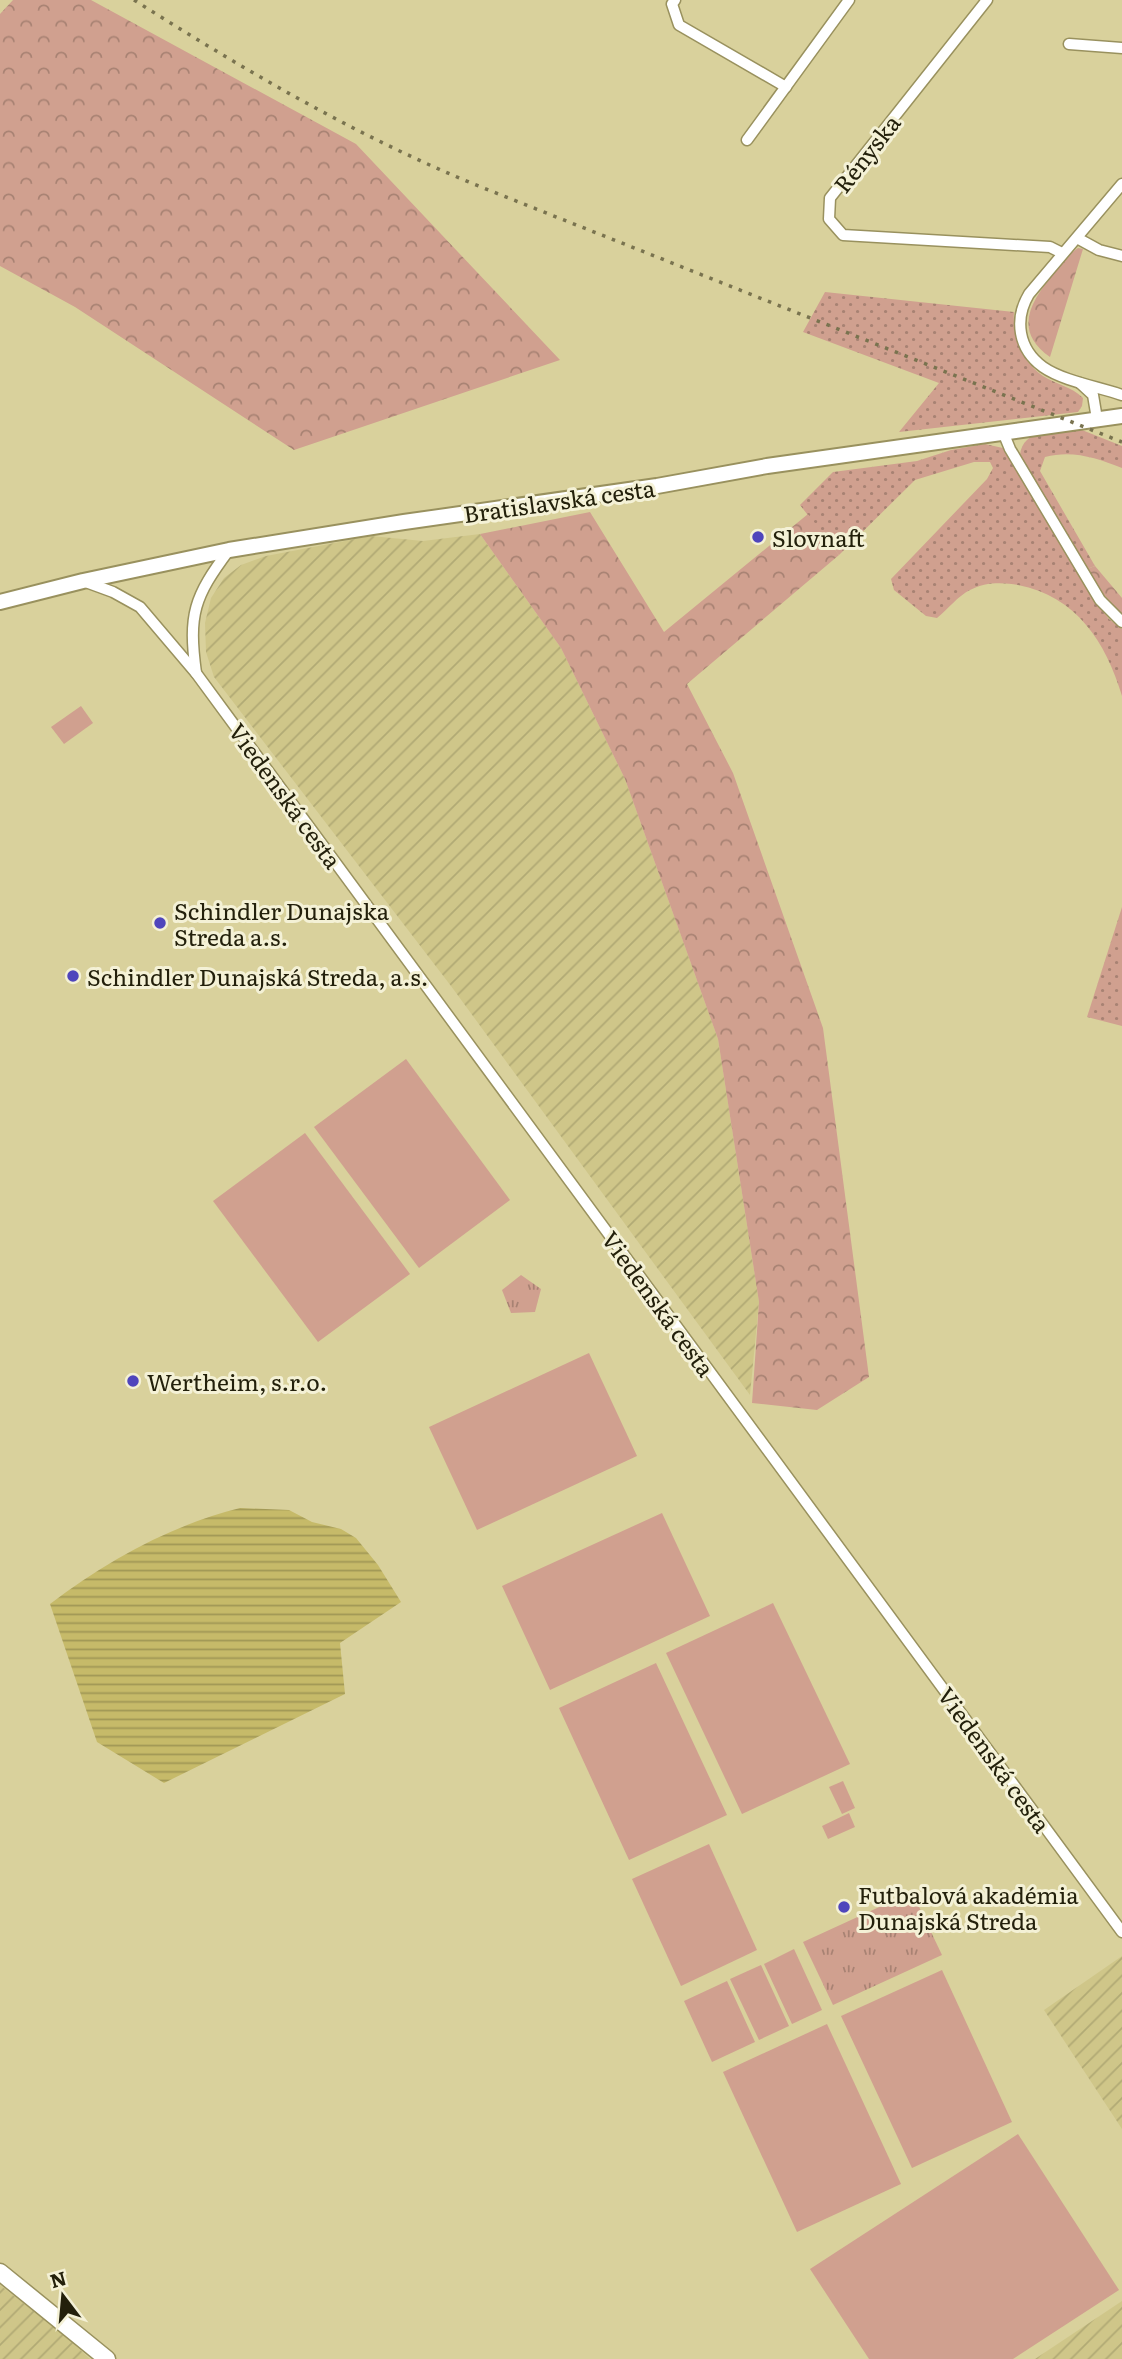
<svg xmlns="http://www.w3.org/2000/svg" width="1122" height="2359" viewBox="0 0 1122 2359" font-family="Literata,serif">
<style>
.industrial{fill:url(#industrial-furrows)}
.grass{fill:url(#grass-dots)}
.forest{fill:url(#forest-crowns)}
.park{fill:url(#park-tufts)}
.garden{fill:#d0a08f}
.water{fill:url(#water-rules)}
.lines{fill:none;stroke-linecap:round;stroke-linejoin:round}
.street-casing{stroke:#99915e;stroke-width:13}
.secondary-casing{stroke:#99915e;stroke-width:18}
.primary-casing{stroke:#99915e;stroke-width:19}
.street{stroke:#fff;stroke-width:10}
.secondary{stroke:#fff;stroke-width:14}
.primary{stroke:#fff;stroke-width:16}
.rail{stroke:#79734f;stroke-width:3.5;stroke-dasharray:3.5 7;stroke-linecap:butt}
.poi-dot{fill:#4f45bc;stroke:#f4f1d6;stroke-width:2.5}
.labels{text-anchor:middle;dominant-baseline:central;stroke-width:6;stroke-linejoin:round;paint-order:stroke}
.street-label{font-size:23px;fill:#23200b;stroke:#f4f1d6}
.poi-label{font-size:23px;fill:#23200b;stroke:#f4f1d6;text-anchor:start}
</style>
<defs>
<pattern id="industrial-furrows" width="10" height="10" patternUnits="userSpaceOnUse" patternTransform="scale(1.75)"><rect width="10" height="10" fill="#cfc689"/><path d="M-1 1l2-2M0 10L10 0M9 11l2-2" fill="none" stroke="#b1aa75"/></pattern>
<pattern id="grass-dots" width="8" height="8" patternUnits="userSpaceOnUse" patternTransform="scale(1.75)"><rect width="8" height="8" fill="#d0a08f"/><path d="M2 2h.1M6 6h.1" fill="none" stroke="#a88273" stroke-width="1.8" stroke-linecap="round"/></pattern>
<pattern id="forest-crowns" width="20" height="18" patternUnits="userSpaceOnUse" patternTransform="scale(1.75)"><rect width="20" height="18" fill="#d0a08f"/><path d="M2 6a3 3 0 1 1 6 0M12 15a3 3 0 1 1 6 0" fill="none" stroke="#a88273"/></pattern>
<pattern id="park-tufts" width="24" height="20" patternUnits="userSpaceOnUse" patternTransform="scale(1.75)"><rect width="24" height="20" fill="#d0a08f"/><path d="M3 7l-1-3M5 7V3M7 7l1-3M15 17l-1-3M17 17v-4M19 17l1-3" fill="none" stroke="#a88273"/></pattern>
<pattern id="water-rules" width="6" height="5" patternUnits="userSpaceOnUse" patternTransform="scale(1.75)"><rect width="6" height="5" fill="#c6ba69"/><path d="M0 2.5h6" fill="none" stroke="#a09755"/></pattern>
</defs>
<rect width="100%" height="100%" fill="#d9d19c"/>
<g class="industrial">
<polygon points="480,534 561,648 625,779 718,1039 759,1302 750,1395 451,986 214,677 206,652 205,623 211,598 224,578 241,565 266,556 371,536 423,541"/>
<polygon points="1122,1956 1122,2129 1044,2010"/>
<polygon points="0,2285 64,2335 90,2359 0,2359"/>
<polygon points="1122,2301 1122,2359 1035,2359"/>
</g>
<g class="grass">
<path d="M825,292L1014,312C1012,336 1022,362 1043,376C1057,385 1071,386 1083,398L1082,406L1078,412L899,432L939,383L803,332Z"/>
<path d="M1077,428L1122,446V468C1096,458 1073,450 1045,457L1040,471L1095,566L1087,569L1020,455C1023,428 1055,432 1077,428Z"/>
<path d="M985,444L1003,448L1094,600L1109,619L1122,629V696C1106,642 1076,596 1018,585C1003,582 984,582 970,590C958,596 948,609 937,618L926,616L894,590L891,579L987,479L993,468L990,462H974L915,480L839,555L800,505L833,472L917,461L951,450Z"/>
<polygon points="1122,907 1122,1026 1087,1017"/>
</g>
<g class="forest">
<polygon points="13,0 91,0 356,144 560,360 294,450 75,307 0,266 0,14"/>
<path d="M1078,248L1083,249L1050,357C1012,330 1031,301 1055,272C1062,264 1069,254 1078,248Z"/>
<polygon points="590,512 664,632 808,514 839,555 687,684 733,773 823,1028 869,1377 817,1410 752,1403 759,1302 718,1039 625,779 561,648 480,534"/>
<polygon points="1095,566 1122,598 1122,615 1104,595 1087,569"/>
</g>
<g class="park">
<polygon points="521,1275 541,1289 535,1312 511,1313 502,1290"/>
<polygon points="912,1892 942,1955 833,2005 803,1942"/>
</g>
<g class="garden">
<polygon points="81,706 93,723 64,744 51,727"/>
<polygon points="406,1059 510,1200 419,1268 314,1127"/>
<polygon points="305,1133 410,1274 318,1342 213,1201"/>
<polygon points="589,1353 637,1456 477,1530 429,1427"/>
<polygon points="662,1513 710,1616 550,1690 502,1586"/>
<polygon points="773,1603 850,1764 742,1814 666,1653"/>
<polygon points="656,1663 727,1815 629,1860 559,1708"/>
<polygon points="843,1781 855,1808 842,1814 829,1787"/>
<polygon points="849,1813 855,1827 828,1839 822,1826"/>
<polygon points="709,1844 757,1950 681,1986 632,1879"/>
<polygon points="794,1949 822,2010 792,2024 764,1964"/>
<polygon points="761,1965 789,2026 759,2040 730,1979"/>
<polygon points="942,1970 1012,2122 912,2168 841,2016"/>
<polygon points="727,1981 755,2042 712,2062 684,2001"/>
<polygon points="827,2024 901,2184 797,2232 723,2072"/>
<polygon points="1018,2134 1119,2290 1013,2359 869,2359 810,2269"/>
</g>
<path class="water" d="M240,1508L289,1510L312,1522L341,1529L356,1538L378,1565L401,1602L340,1643L345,1694L164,1783L97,1742L50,1604C107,1561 171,1525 240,1508Z"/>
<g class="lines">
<g class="street-casing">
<g id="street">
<polyline points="675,0 672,4 679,25 786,87"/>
<polyline points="987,0 830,198 829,219 843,235 1050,247 1062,253"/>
<polyline points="1069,44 1122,48"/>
<polyline points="747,140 849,0"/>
<path d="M1122,184L1029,294C1014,319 1018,349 1043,367C1063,381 1099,387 1122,395"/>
<polyline points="1077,238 1099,250 1122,256"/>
<polyline points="1080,383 1093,395 1097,419"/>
<polyline points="1003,432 1010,449 1100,600 1122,622"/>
<polyline points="83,581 113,592 140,607 196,673 1122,1932"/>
<path d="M196,673C188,614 194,597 229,550"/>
</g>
</g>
<g class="secondary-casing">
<polyline id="secondary" points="0,602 83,581 229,550 404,522 657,486 767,466 1122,416"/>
</g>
<g class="primary-casing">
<polyline id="primary" points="0,2272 107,2359"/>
</g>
<use href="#street" class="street"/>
<use href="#secondary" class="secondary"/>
<use href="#primary" class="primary"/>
<path class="rail" d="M134,0C246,71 358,137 481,187L1122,442"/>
</g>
<g class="poi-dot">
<circle cx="758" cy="537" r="7"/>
<circle cx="160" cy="923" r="7"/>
<circle cx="73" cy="976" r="7"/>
<circle cx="133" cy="1381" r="7"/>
<circle cx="844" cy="1907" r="7"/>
</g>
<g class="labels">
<g class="street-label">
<text transform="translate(866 153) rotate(-52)">Rényska</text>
<text transform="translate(559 500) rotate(-8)">Bratislavská cesta</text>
<text transform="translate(286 795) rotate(54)">Viedenská cesta</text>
<text transform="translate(659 1303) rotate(54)">Viedenská cesta</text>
<text transform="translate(995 1759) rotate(54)">Viedenská cesta</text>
</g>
<g class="poi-label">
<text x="772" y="537">Slovnaft</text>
<text x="174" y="910">Schindler Dunajska<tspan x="174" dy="26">Streda a.s.</tspan></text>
<text x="87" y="976">Schindler Dunajská Streda, a.s.</text>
<text x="147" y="1381">Wertheim, s.r.o.</text>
<text x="858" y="1894">Futbalová akadémia<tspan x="858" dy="26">Dunajská Streda</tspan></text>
</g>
</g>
<g transform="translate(63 2296) rotate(344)" stroke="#f4f1d6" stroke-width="5" paint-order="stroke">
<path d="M0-5L12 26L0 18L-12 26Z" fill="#23200b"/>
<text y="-10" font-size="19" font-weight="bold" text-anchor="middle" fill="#23200b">N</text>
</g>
</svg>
